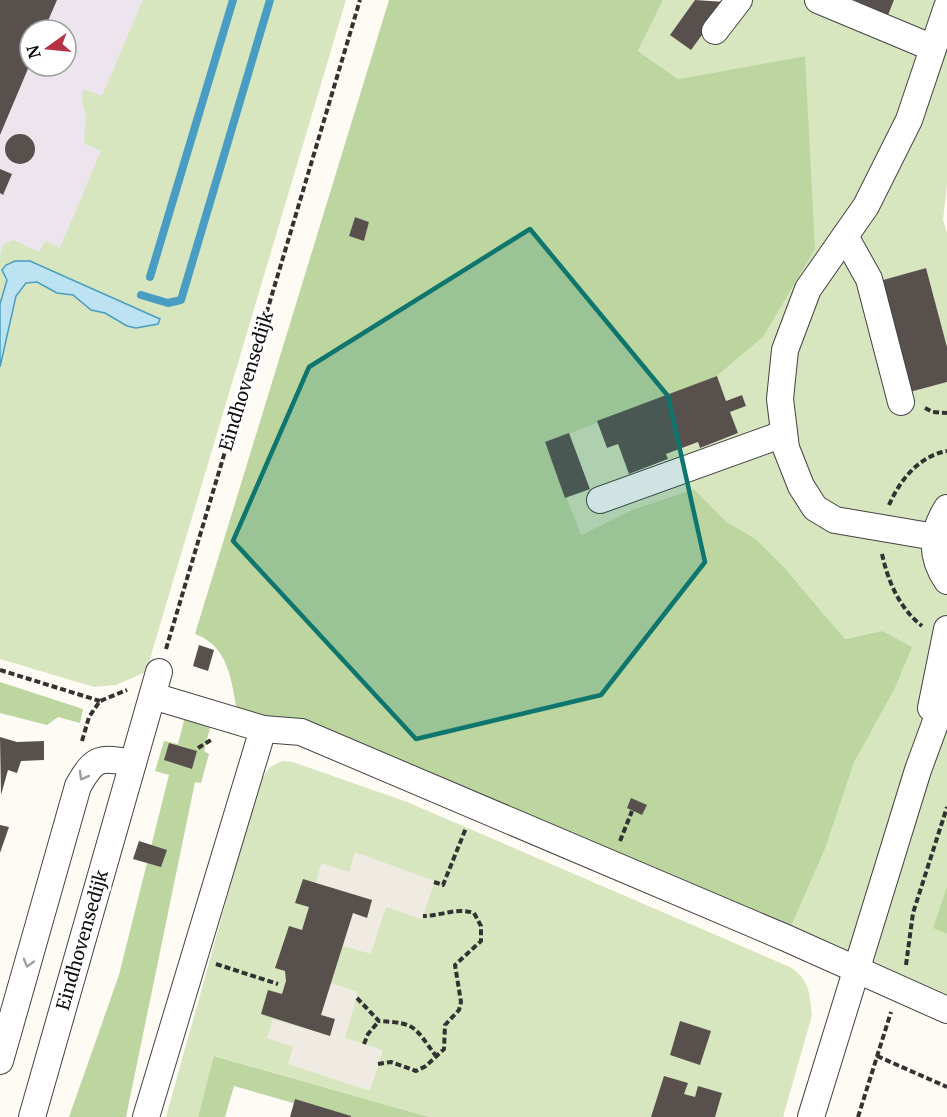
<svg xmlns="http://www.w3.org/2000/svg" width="947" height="1117" viewBox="0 0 947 1117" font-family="Merriweather,serif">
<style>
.industrial{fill:#ece5ed;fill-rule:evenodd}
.green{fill:#d7e6bf}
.forest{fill:#bdd6a0;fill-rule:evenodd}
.plaza{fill:#efeae2}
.water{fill:#bde2f1;stroke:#4a9dc2;stroke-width:1.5}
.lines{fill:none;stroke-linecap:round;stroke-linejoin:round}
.stream{stroke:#4a9dc2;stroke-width:8}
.building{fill:#58504d}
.minor-casing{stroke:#434343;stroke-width:28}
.path{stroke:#323232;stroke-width:4;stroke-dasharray:6 3;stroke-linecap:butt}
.minor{stroke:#fff;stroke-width:26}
.oneway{stroke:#9f9f9f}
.marked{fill:#0f766e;fill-opacity:0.2;stroke:#0f766e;stroke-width:4.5;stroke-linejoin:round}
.labels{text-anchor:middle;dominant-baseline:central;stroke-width:6;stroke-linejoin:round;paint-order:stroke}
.street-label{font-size:18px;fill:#101010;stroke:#fff}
</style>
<rect width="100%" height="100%" fill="#fefbf4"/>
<path class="industrial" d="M0,0H176L0,545ZM30,30H66V66H30Z"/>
<g class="green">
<polygon points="143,0 346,0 146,672 116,685 94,687 0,659 0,256 3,245 13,240 39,252 45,241 60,248 101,151 84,143 86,114 82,103 83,89 102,96"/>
<polygon points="663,0 695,0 671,35 691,50 725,2 723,0 854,0 888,14 894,0 947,0 947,185 943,220 947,233 947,347 926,268 876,282 905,393 947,382 947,886 934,928 947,934 947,1010 786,938 825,849 854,763 894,690 882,631 845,639 783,566 756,539 727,522 694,489 634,509 581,535 565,498 590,488 569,433 597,421 607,448 618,444 630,474 668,460 666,454 698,442 700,448 738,433 730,412 746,406 742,395 726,401 717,376 763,337 805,56 678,79 638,51"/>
<path d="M282,761L293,762L407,802L790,967C809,979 810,993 812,1015L783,1117H429L215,1056L198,1117H166L259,783L269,768Z"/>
</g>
<g class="forest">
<path d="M389,0H663L638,51L678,79L805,56L815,249L763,337L717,376L545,443L581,535L634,509L694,489L727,522L756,539L783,566L845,639L882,631L912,647L894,690L854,763L825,849L786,938L599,860L239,722C232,689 232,647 195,634ZM355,217L369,222L364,240L349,236Z"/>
<polygon points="0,682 83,709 80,723 58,717 47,725 0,713"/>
<polygon points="187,709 212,720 204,751 209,754 201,783 195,782 126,1117 69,1117 119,975 169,775 155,771 164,741 178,744"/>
<polygon points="947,886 947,934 933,928"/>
<polygon points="214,1056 429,1117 342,1117 234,1086 225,1117 198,1117"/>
</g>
<g class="plaza">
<polygon points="355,852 435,881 422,919 386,907 371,954 343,946 353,913 367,917 372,900 316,883 321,863 349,872"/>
<polygon points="331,983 358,992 345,1038 383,1050 370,1091 288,1064 293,1047 267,1038 273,1019 330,1036 335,1019 321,1015"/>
</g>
<polygon class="water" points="15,261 30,261 160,319 158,324 136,328 127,326 105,313 91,310 73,295 57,293 37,282 26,283 16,296 0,367 0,304 7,280 2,270 6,265"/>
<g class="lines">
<g class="stream">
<polyline points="150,277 233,0"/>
<polyline points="141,295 168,303 181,300 270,0"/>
</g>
</g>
<g class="building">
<polygon points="0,0 57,0 44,30 30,30 30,64 0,135"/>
<polygon points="695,0 726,2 691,50 670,35"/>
<polygon points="854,0 894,0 888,15"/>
<circle cx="20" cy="149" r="15"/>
<polygon points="0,169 12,174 3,195 0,193"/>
<polygon points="355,217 369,222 364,241 349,236"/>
<polygon points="926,268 947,347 947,382 906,393 876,282"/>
<polygon points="717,376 726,401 742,395 746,406 730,412 738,433 700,448 698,442 666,454 668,459 629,474 618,444 607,448 597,421"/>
<polygon points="569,433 590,489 565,498 545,442"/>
<polygon points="199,645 214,650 208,671 193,666"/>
<polygon points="0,737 17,742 44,741 44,760 21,761 17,773 8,770 1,795"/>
<polygon points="169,743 197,751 192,769 164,760"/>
<polygon points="631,798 647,805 642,815 627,808"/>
<polygon points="0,825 9,827 0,853"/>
<polygon points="139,841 167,850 161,867 133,859"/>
<polygon points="303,879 372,900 367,918 353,913 331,983 321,1015 335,1019 330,1036 261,1014 268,990 282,994 286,981 285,971 275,968 289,926 302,930 309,907 295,903"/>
<polygon points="680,1021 711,1031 700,1065 670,1055"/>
<polygon points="664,1076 688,1083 684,1094 695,1097 698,1086 722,1093 715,1117 651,1117"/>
<polygon points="295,1099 351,1116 351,1117 290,1117"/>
</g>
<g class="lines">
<g class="minor-casing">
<g id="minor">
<polyline points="818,0 933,48"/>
<polyline points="715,31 739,0"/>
<polyline points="845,236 869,279 901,402"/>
<polyline points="600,500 783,434"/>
<path d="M947,508C931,533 930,556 947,581"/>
<polyline points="935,537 835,520 815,508 801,486 786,448 780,399 785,350 808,289 866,206 909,120 947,7"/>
<polyline points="153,696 263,729 301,732 786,938 947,1010"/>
<polyline points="931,708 947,629"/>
<path d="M0,1061L78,786C95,756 100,757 133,763"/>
<polyline points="32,1117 159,672"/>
<polyline points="146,1117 263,729"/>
<polyline points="811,1117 918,770 947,691"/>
</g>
</g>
<g class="path">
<polyline points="925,408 933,412 947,413"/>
<path d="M889,505C900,480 919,456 947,451"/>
<path d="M882,554C888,581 899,608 922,626"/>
<polyline points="166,649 360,0"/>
<polyline points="0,670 100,701"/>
<polyline points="82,741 89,717 100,701 127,690"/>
<polyline points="198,748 211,740"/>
<polyline points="620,841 632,811"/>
<polyline points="434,882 443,885 466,828"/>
<polyline points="216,964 278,984"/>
<polyline points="906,965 913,913 947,807"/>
<path d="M357,998L379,1021C417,1023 414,1027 436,1056"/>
<polyline points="364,1044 368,1034 379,1021"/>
<polyline points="877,1056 947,1087"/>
<path d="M378,1064L391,1062L416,1071L426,1066L444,1049L445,1025L459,1010L461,1002L455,965L481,941V926L474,913C456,907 442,916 423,916"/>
<polyline points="858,1117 891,1012"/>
</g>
<use href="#minor" class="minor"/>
</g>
<defs><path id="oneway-chevron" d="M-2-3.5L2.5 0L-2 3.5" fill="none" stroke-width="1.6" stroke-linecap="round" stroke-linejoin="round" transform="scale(1.5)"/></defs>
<g class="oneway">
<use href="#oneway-chevron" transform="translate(83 776) rotate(119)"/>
<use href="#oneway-chevron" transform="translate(28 963) rotate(106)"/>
</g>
<path class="marked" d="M530,229L668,396L705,562L601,695L416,739L233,541L309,367Z"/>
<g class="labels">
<g class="street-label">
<text transform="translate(246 381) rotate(-73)">Eindhovensedijk</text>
<text transform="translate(82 940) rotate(-74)">Eindhovensedijk</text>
</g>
</g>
<g transform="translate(48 48) rotate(255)"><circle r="28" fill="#ffffff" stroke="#9f9f9f" stroke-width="1.5"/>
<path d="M0-4.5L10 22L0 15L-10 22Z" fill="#b53345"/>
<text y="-9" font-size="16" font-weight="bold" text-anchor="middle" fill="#101010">N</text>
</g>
</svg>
